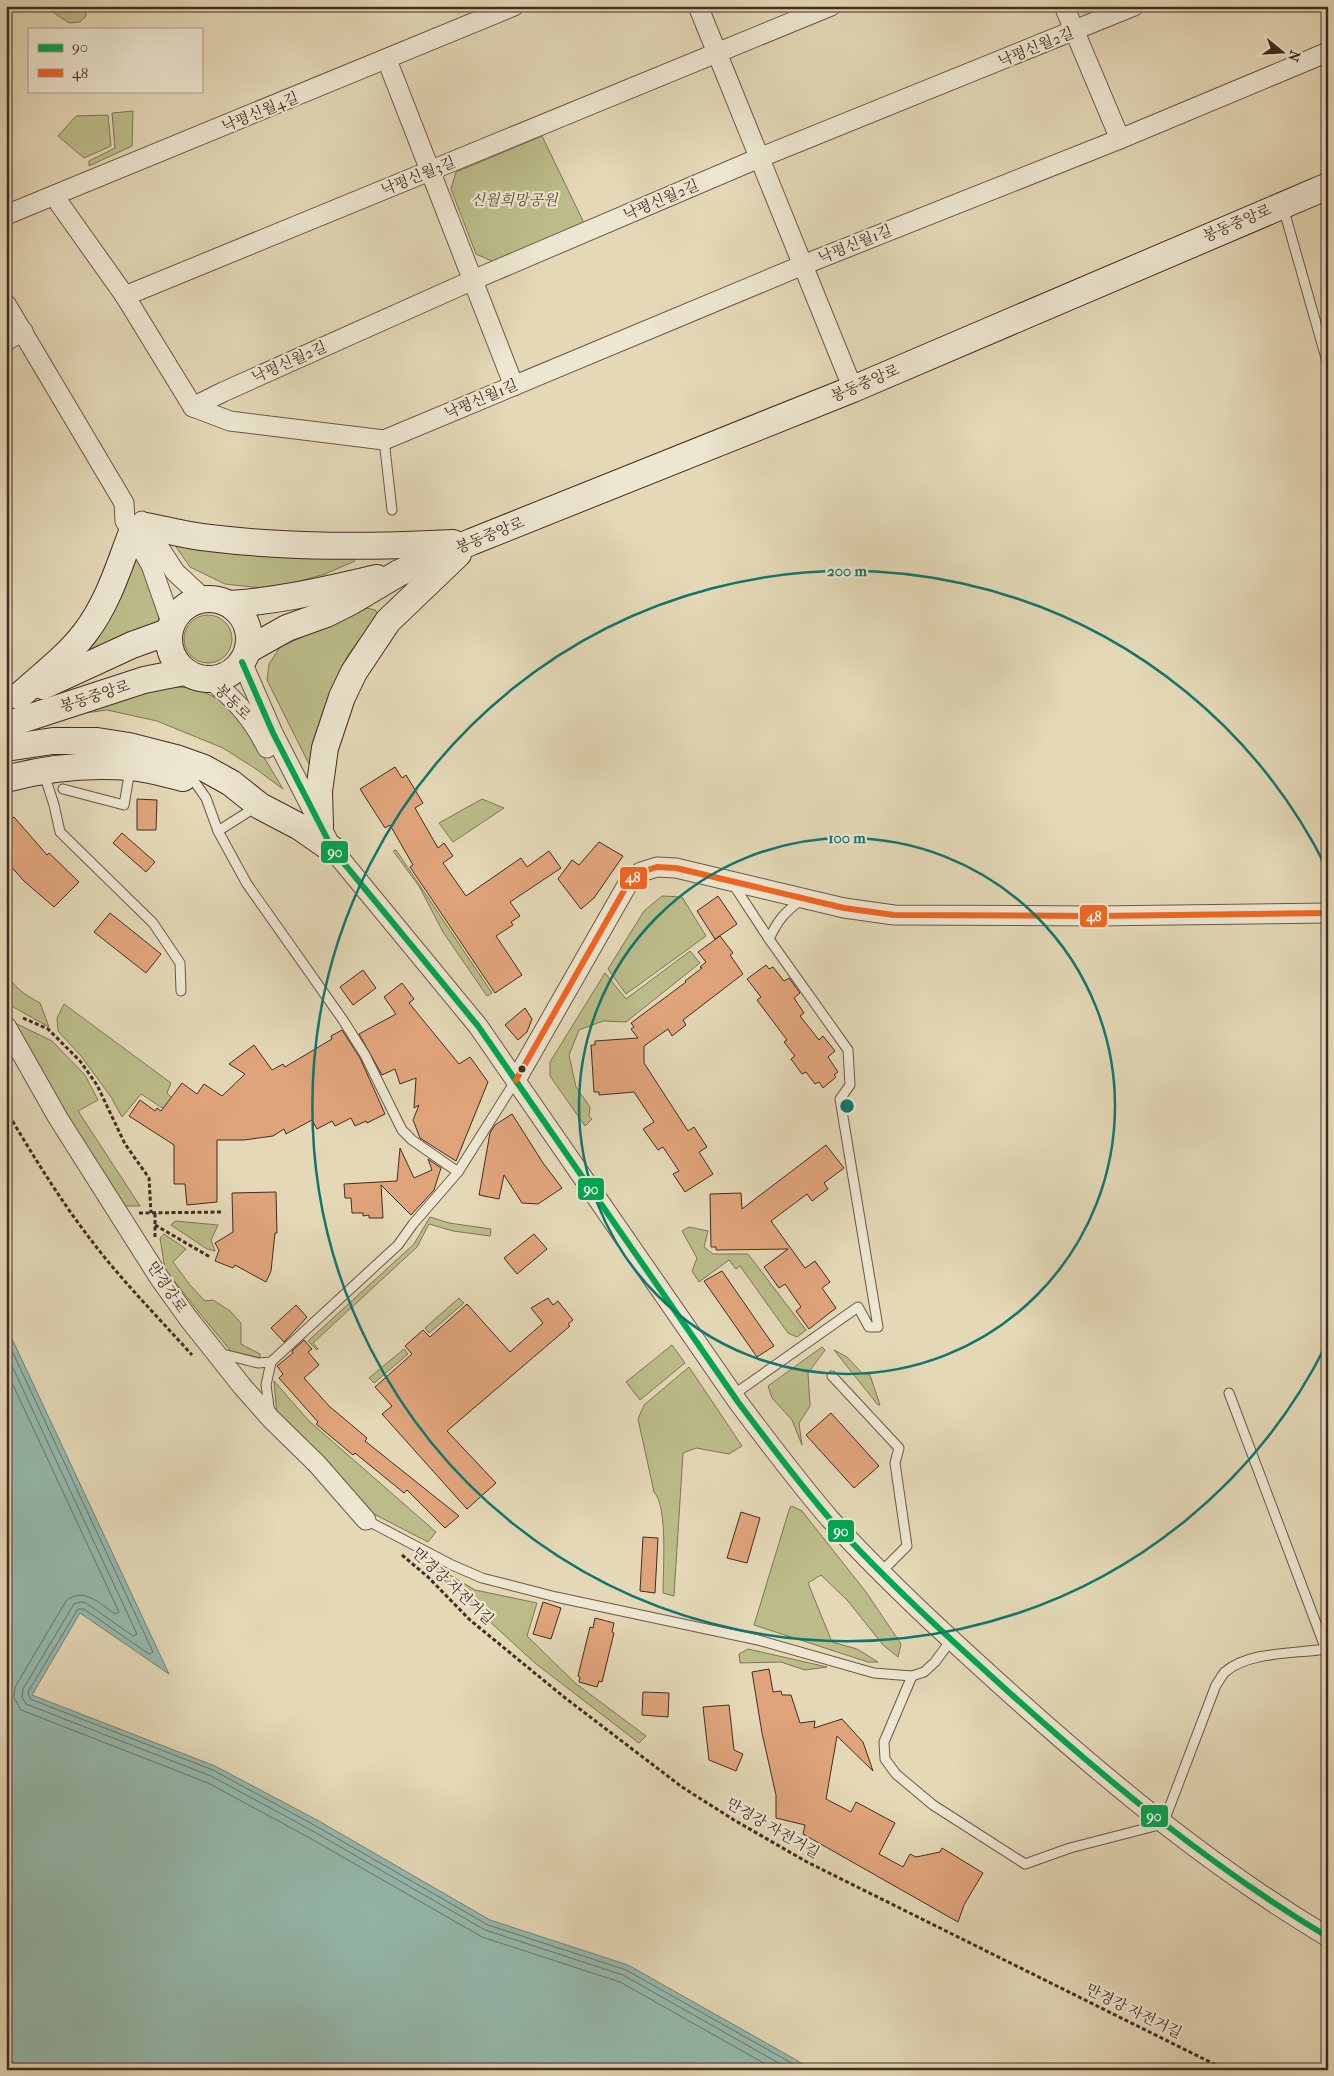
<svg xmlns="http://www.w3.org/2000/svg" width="1334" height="2076" viewBox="0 0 1334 2076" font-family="'IM FELL French Canon','Noto Serif KR',serif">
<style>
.green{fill:#bbbc89;stroke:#7f7456}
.water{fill:#95baae;stroke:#748176}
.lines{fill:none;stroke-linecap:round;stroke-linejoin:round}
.shore{stroke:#6c7368;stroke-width:1}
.building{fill:#e0a47b;stroke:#432c22}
.lane-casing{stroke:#6b5747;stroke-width:11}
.street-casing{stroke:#6b5747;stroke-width:21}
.secondary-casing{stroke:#432c22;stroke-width:28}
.path{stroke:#432c22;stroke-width:3;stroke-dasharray:4 2.5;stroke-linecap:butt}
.lane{stroke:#ede6d0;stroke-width:9}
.street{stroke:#ede6d0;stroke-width:19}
.secondary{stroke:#ede6d0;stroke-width:26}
.bus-1-casing{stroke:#ede6d0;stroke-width:10}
.bus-2-casing{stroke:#ede6d0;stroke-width:10}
.bus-1{stroke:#00a651;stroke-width:6}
.bus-2{stroke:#f26522;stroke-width:6}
.ring{fill:none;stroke:#0f766e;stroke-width:2.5}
.bus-dot{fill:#432c22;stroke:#ede6d0;stroke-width:2}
.labels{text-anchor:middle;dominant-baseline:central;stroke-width:4.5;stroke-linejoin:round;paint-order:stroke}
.street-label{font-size:15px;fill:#432c22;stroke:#ede6d0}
.park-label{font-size:15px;font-style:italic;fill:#5b4937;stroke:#ede6d0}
.centre{fill:#0f766e;stroke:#ede6d0;stroke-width:2.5}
.ring-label{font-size:15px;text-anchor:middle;font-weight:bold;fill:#0f766e;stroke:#ede6d0;stroke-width:4.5;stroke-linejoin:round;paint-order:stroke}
.line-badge{stroke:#ede6d0;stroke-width:2}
.badge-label{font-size:14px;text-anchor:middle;font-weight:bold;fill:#fff}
</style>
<rect width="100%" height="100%" fill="#e4d8b6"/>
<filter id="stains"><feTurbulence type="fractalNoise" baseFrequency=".004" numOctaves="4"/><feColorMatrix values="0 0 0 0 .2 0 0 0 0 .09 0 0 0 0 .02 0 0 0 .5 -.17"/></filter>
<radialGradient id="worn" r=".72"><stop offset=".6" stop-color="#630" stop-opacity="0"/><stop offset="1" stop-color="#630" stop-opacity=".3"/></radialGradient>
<g class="green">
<polygon points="44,6 85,6 86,16 80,22 69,23"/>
<polygon points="133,111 132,146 89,166 89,161 115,148 112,113"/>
<polygon points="108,115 111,146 84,158 58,136 76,116"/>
<polygon points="542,136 584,223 494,262 476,254 451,189 456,172"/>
<polygon points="170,538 350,556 355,561 325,574 271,589 225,584 190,567"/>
<polygon points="135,555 141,559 158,613 159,624 89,651 85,648"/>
<polygon points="367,608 375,610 378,614 348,655 331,689 313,759 309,764 267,680 269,664 280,647"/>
<circle cx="208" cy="639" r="24"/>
<polygon points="172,687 195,688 229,704 244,724 283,789 256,769 223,748 157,721 107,710 48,718 107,699"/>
<polygon points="482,799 504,808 453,842 439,823"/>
<polygon points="396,850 492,993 487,996 443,932 419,886 393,851"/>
<polygon points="662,896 682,897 706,936 626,994 608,969 644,911"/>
<polygon points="690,951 700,963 626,1022 603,1021 579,1030 569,1055 576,1087 590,1107 589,1116 592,1119 585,1126 550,1076 550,1062 605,973 626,999"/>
<path d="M6,972C12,987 27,996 40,1003L49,1027L6,1003Z"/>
<polygon points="64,1004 171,1083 167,1093 182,1108 190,1126 141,1094 122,1117 111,1097 81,1056 58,1031 57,1018"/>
<polygon points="15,1023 52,1041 85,1075 98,1100 78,1111 140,1206 125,1206 119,1198 57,1105"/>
<polygon points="430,1217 449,1223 491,1229 490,1236 453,1231 429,1224 417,1247 313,1343 318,1349 317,1350 308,1341 414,1244"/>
<polygon points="175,1221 218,1225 211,1240 215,1251 207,1249 171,1225"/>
<polygon points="689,1227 708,1231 704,1247 713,1254 748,1254 806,1330 797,1337 788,1333 740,1266 736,1269 729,1260 699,1282 692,1271 697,1258 682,1231"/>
<polygon points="164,1234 186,1249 173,1262 190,1285 205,1301 213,1300 230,1311 241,1323 241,1344 260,1354 260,1358 231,1351 201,1315 165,1269 160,1238"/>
<polygon points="459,1298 464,1303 429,1333 425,1328"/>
<polygon points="672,1345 685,1363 640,1400 626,1382"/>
<polygon points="822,1347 825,1350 808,1373 810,1406 799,1423 802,1445 792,1420 772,1398 768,1386"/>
<polygon points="404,1349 408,1354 374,1383 369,1378"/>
<polygon points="834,1350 847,1357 862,1373 870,1375 880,1405 878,1405"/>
<path d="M689,1367L742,1446L729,1454L696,1448L683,1453L674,1596L663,1593C663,1570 668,1506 654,1492L638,1419L644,1405Z"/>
<polygon points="274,1381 308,1420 436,1532 428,1542 374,1514 277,1415"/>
<polygon points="792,1506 802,1511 866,1592 901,1644 898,1657 883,1645 848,1601 821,1575 808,1583 832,1642 857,1649 878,1662 868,1662 754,1625 790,1507"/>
<polygon points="418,1556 475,1590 537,1603 527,1636 575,1683 646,1736 639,1743 535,1663"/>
<polygon points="748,1649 827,1667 805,1670 781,1662 740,1663 739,1654"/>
</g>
<polygon class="water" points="6,1326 169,1674 80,1613 32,1695 215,1766 317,1820 490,1920 628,1965 814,2070 6,2070"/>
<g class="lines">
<g class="shore">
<polyline points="6,1338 153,1652 149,1654 84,1609 78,1609 28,1692 30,1699 213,1770 314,1825 488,1925 626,1970 804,2070"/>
<polyline points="6,1353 137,1634 133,1636 86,1603 81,1602 74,1604 23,1689 22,1697 26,1704 211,1776 311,1830 485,1930 623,1975 791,2070"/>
<path d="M6,1370L119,1612L115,1614C100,1604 84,1586 66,1601L15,1687L14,1698L21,1710L208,1783L308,1837L482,1937L620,1982L776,2070"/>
</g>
</g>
<g class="building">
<polygon points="395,767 402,778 406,775 423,803 415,808 438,848 444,843 453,856 443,863 466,896 521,858 527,867 549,851 561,868 510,902 520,916 511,922 513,925 496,936 522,975 495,993 410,867 413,865 390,825 385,828 360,789"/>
<polygon points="137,799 157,800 156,830 137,830"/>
<polygon points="14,817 47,855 49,853 79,882 54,907 24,881 6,861 6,824"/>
<polygon points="122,833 155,862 146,872 113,843"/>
<polygon points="599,842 623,856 594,898 581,909 558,879 572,860 579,865"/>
<polygon points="718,896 737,924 715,939 697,911"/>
<polygon points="110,913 161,954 146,973 94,932"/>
<polygon points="720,936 733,953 730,955 743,974 683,1020 686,1025 672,1036 668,1029 644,1046 644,1063 688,1131 694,1127 707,1147 699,1152 713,1174 685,1192 673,1174 679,1171 663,1147 658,1150 643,1129 654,1122 634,1092 599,1095 599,1092 594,1092 591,1045 595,1045 595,1041 638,1038 631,1029 634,1027 631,1023 686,982 685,981 702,968 700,967 706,962 698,952"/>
<polygon points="766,965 769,969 773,967 784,981 789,978 800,993 794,998 804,1013 800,1016 819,1040 823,1036 835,1051 828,1057 838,1072 834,1075 836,1077 823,1088 819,1082 815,1084 806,1072 802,1074 791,1059 795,1056 784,1042 787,1040 757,1000 761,997 747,979"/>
<polygon points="363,970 376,988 353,1005 340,987"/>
<polygon points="402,983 414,999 409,1003 459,1064 470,1057 488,1082 456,1161 420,1138 413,1120 419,1105 414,1108 416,1078 400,1084 395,1069 382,1075 359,1034 396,1014 384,997"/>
<polygon points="525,1008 532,1019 527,1032 518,1040 505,1025"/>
<polygon points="342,1030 360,1058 385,1114 367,1123 366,1121 355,1126 351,1118 335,1126 332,1121 317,1129 312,1120 286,1134 284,1129 273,1136 244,1140 217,1140 217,1202 187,1205 185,1184 174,1184 174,1145 129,1116 140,1100 155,1111 157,1108 161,1111 182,1083 197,1094 204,1084 222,1096 245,1074 229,1064 254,1045 272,1070 283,1064 285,1067 332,1039 331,1036"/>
<polygon points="512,1114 543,1163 562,1188 538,1204 522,1203 504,1175 499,1199 479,1195 490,1133 495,1125"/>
<polygon points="826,1145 844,1168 824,1183 828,1189 812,1201 807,1194 771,1221 805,1268 815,1261 830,1282 822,1288 836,1308 809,1329 796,1311 801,1307 785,1284 779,1288 764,1267 788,1249 716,1250 716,1247 711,1247 710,1194 741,1193 742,1209"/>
<polygon points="400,1148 414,1178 432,1170 428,1159 441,1168 434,1190 411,1215 381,1185 383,1218 369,1218 369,1215 363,1216 363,1213 352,1213 351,1198 345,1198 344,1184 397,1181"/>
<polygon points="276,1192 277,1233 275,1233 271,1271 266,1282 235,1265 233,1268 215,1261 219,1250 215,1243 233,1232 232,1193"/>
<polygon points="534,1234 547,1249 517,1274 504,1258"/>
<polygon points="722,1271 774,1346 757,1357 704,1281"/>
<polygon points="548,1298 553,1305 558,1301 573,1320 568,1324 570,1326 447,1431 496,1483 467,1509 382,1414 392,1406 375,1387 412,1354 405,1346 423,1330 430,1337 467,1304 510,1352 543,1323 531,1308"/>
<polygon points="296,1305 307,1317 284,1342 271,1328"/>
<polygon points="304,1340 312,1349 308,1352 319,1365 304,1378 329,1406 367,1438 365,1441 459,1516 445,1528 407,1490 404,1493 355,1453 353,1455 316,1424 318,1422 279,1378 283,1374 277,1366 293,1353 292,1351"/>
<polygon points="831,1413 879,1466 854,1488 806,1435"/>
<polygon points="741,1512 760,1518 747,1563 727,1558"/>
<polygon points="643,1537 658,1538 655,1593 640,1591"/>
<polygon points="543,1602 561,1608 551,1639 533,1634"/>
<polygon points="595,1618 614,1623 612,1632 614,1633 602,1682 599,1681 597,1687 579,1682 580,1677 578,1676 590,1627 593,1628"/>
<polygon points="769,1669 773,1692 781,1691 782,1695 791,1695 800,1723 815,1721 814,1728 842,1719 863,1742 873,1771 837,1736 826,1799 851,1812 856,1802 895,1823 879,1854 903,1867 910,1854 916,1857 940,1852 942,1848 983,1873 964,1905 958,1922 803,1834 805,1825 776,1818 776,1795 762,1733 752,1672"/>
<polygon points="643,1692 669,1693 668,1717 642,1715"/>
<polygon points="729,1705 734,1750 743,1754 736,1771 709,1760 703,1707"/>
</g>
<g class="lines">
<g class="lane-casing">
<g id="lane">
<polyline points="1283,207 1328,365"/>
<polyline points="384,440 392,510"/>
<polyline points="44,774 54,805 60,832 153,923 180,963 181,991"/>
<polyline points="194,781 206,798 218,831 247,884 343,1020 365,1055 402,1130 412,1140 458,1172"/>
<polyline points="63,789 124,805 130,770"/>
<polyline points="218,831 256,807"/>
<polyline points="733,884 769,939 848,1050 850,1085 840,1099 878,1327 869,1327 858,1307 733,1395"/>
<path d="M769,939C778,920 784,913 801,900"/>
<polyline points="219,1353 258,1363 271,1362 398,1245 413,1224 458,1172 516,1080"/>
<polyline points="832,1376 899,1448 895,1463 907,1546 881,1572"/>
<polyline points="1229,1393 1328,1655"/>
<polyline points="270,1414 266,1385 271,1362"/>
<polyline points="366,1520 452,1565 482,1578 556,1597 758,1640 874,1673 912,1676 924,1672 935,1662 951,1640"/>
<path d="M912,1676L884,1742L885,1759L896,1774L933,1805L1025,1864L1070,1848L1163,1824L1216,1685C1219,1681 1222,1675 1225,1672C1249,1651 1295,1654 1325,1649"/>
</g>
</g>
<g class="street-casing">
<g id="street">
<polyline points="698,6 853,389"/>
<polyline points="1064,6 1120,139"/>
<polyline points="387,60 514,386"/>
<polyline points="54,196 125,296"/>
<polyline points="6,215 514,6"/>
<polyline points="6,304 124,503 125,521 151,565 171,622"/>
<polyline points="6,341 23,331"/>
<polyline points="193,407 230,421 384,440 803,265 1120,139 1328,52"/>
<polyline points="193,407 223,392 473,280 759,158 1134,6"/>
<polyline points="193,407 125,296 831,6"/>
<polyline points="142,521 175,572 203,598"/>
<path d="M242,662L273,733L333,850L478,1026L738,1402C768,1442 798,1482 830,1519C887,1582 950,1639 1012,1695C1111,1784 1213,1868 1328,1937"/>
<path d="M209,679C235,698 253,719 267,748"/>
<polyline points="6,1026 58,1118 160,1279 188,1318 242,1386 271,1419 317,1464 366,1520"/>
<polyline points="516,1080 630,880 641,872 657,867 676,868 844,908 894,915 1097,916 1328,913"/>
</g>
</g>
<g class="secondary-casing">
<g id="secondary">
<path d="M146,526C167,530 188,536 210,538C292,548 371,547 453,543"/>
<circle cx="209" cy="639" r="40"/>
<path d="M230,604C280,601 328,589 377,578"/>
<polyline points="248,650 287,628 326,614 350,602 399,573 471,542 853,389 1328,186"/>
<polyline points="43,686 132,645 168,632"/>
<path d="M19,696C41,676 67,657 85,633C108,603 119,566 132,532"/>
<polyline points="6,725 144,680 184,672"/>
<polyline points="6,748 53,741 97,741 129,746 176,758 204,768 231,783 260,806 300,827 333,850"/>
<path d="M6,779C46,768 89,764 130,767C148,768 166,774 183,778"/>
<polyline points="320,826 319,791 325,748 342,697 354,672 388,621 458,554"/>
</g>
</g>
<g class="path">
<polyline points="23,1018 48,1029 80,1061 97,1085 125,1144 149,1178 151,1213"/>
<path d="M6,1110C32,1154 60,1200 91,1240C122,1281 158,1317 192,1355"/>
<polyline points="139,1213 223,1212"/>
<polyline points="155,1225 210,1257"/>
<polyline points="155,1237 155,1213"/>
<polyline points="402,1555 428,1577 470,1620 564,1697 682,1787 734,1820 807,1862 1226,2070"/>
</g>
<use href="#lane" class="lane"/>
<use href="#street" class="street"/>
<use href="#secondary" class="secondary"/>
<g class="bus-1-casing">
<path id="bus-1" d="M242,662L273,733L333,850L478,1026L738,1402C768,1442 798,1482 830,1519C887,1582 950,1639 1012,1695C1111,1784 1213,1868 1328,1937"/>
</g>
<g class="bus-2-casing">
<polyline id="bus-2" points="516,1080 630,880 641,872 657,867 676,868 844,908 894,915 1097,916 1328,913"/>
</g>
<use href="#bus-1" class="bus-1"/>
<use href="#bus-2" class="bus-2"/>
</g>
<g class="ring">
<circle cx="847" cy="1106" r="268"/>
<path d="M1326 1345A535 535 0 1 1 1326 867"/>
</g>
<circle class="bus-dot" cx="522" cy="1069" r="4.5"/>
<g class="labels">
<g class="street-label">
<text transform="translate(1036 47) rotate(-22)">낙평신월2길</text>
<text transform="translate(260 112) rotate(-22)">낙평신월4길</text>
<text transform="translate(418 176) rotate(-22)">낙평신월3길</text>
<text transform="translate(661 200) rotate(-23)">낙평신월2길</text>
<text transform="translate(1237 223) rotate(-23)">봉동중앙로</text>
<text transform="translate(855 244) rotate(-22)">낙평신월1길</text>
<text transform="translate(289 362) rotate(-24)">낙평신월2길</text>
<text transform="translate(865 383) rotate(-23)">봉동중앙로</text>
<text transform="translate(481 399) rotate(-23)">낙평신월1길</text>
<text transform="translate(490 535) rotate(-22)">봉동중앙로</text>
<text transform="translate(95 696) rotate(-18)">봉동중앙로</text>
<text transform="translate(233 702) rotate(45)">봉동로</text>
<text transform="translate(167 1287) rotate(56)">만경강로</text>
<text transform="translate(453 1586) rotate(43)">만경강 자전거길</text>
<text transform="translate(773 1828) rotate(30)">만경강 자전거길</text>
<text transform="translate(1134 2011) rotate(26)">만경강 자전거길</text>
</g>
<g class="park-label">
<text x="514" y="200">신월희망공원</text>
</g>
</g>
<circle cx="847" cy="1106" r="8" class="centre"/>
<g class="ring-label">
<text x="847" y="576">200 m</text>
<text x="847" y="843">100 m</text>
</g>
<g class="line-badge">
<rect x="320" y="840" width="29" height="24" rx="5" fill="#00a651"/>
<rect x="619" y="866" width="29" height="24" rx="5" fill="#f26522"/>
<rect x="1079" y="904" width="29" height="24" rx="5" fill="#f26522"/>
<rect x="577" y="1177" width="28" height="24" rx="5" fill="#00a651"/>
<rect x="827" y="1519" width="28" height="24" rx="5" fill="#00a651"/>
<rect x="1140" y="1804" width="29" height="24" rx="5" fill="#00a651"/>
</g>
<g class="badge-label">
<text x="335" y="857">90</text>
<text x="633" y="882">48</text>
<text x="1094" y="921">48</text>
<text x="591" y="1194">90</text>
<text x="841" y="1536">90</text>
<text x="1154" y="1821">90</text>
</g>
<rect width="1334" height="2076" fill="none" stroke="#e4d8b6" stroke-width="25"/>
<rect x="8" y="8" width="1319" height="2061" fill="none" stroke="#432c22" stroke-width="2.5"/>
<rect x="12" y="12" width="1309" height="2051" fill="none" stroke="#432c22"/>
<rect x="28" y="28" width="175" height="65" fill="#ede6d0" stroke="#a99c8a"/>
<rect x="38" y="44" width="25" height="8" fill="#00a651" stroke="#a99c8a"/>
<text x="72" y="52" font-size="15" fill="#432c22">90</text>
<rect x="38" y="69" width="25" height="8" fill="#f26522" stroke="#a99c8a"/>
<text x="72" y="78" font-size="15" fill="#432c22">48</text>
<g transform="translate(1282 52) rotate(108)" stroke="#ede6d0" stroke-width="4" paint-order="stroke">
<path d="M0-4L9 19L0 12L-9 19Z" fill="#432c22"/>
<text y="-8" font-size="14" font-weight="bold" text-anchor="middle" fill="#432c22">N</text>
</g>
<rect width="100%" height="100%" filter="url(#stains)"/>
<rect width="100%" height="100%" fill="url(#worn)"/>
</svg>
